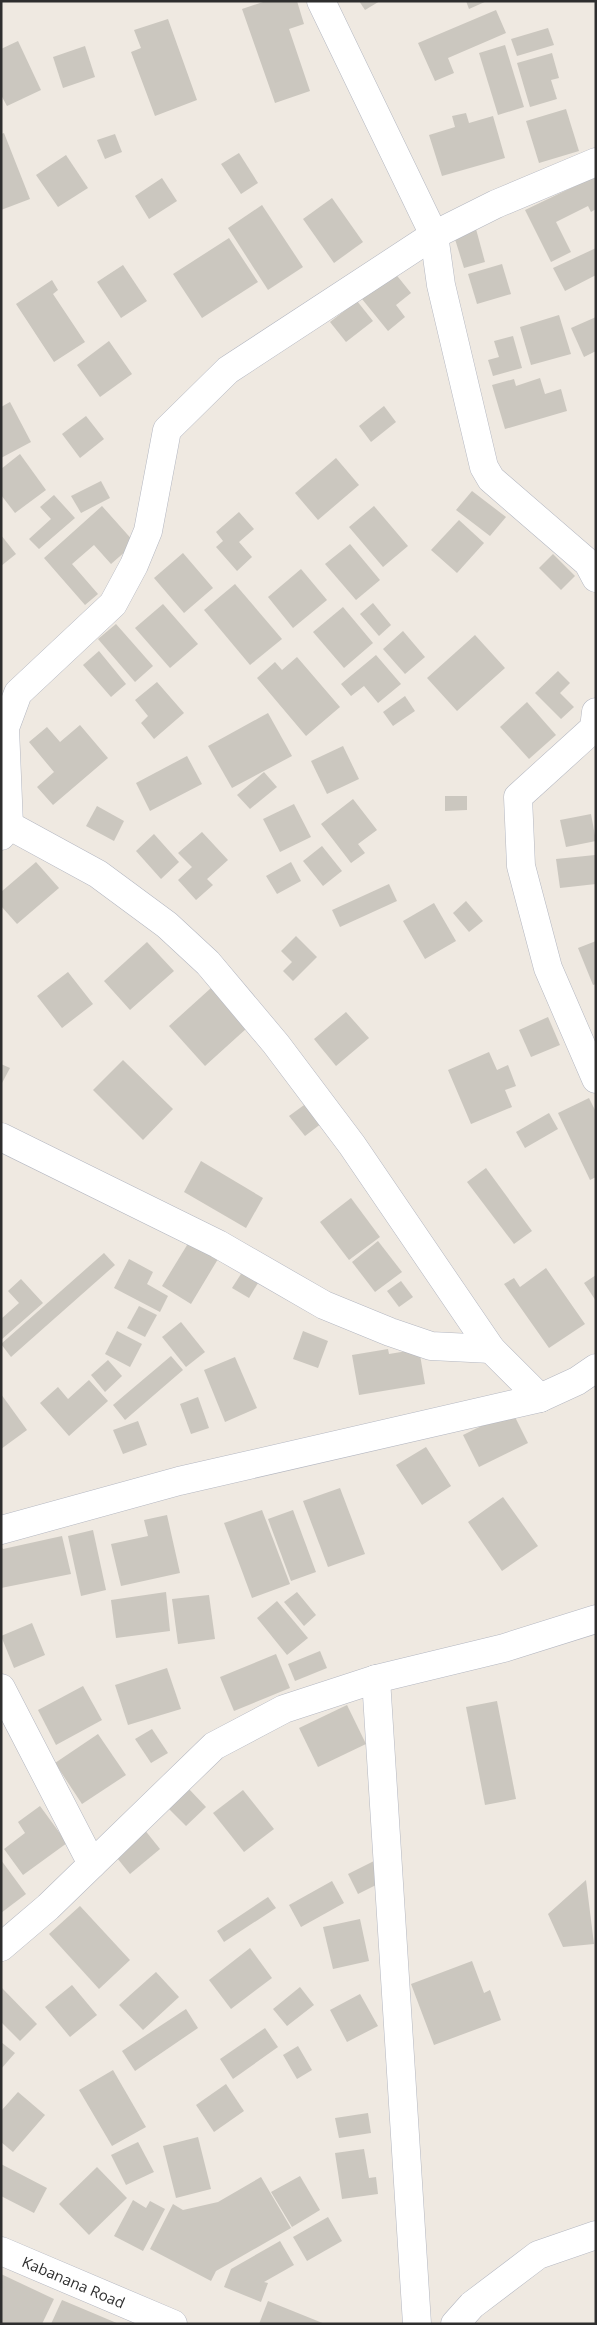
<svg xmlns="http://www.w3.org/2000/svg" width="597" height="2325" viewBox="0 0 597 2325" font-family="'Open Sans',sans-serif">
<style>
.building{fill:#cbc7bf}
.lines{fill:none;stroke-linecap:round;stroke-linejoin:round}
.minor-casing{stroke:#b4b7c1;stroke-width:29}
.tertiary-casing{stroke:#b4b7c1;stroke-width:29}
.minor{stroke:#fff;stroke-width:28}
.tertiary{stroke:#fff;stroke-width:28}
.labels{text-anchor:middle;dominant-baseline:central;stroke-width:4;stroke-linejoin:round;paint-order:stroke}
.street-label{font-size:15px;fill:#2e2e2e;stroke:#fff}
</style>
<rect width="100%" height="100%" fill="#efe9e1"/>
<g class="building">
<polygon points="266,1 297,1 304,24 289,29 310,91 275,103 242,9"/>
<polygon points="359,1 380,1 365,10"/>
<polygon points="466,1 487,1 469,9"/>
<polygon points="496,10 506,33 448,58 454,73 435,81 418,43"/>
<polygon points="168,19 197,100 155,116 131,52 141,48 134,30"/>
<polygon points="548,28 554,45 517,56 511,39"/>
<polygon points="18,41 41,90 7,106 1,95 1,49"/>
<polygon points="505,45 524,107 498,115 479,53"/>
<polygon points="85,46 95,77 63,88 53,57"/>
<polygon points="552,53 559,78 551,80 557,99 530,107 517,63"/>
<polygon points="566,109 579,151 539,163 526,121"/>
<polygon points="466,113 469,123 493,116 505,158 442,176 429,135 455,127 452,116"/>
<polygon points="4,133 30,199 1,210 1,134"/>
<polygon points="115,134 122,152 105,159 97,140"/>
<polygon points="239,153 258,183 241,194 221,164"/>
<polygon points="66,155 88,188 58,207 36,175"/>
<polygon points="596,176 596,209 591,212 588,206 556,222 571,252 551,262 525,210"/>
<polygon points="162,178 177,201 149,219 135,196"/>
<polygon points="332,198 363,242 334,263 303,219"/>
<polygon points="262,205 303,267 268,290 228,228"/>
<polygon points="476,229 485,262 464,268 454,236"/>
<polygon points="229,238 258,282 202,318 173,274"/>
<polygon points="596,248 596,275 565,291 553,268"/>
<polygon points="502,264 511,294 477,304 468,274"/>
<polygon points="123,265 147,301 121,318 97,282"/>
<polygon points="394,272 411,293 396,305 405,317 388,331 362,299"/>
<polygon points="52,280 58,290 53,294 85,342 54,362 16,304"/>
<polygon points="357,301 373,321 346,342 330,322"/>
<polygon points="559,315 571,354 531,365 520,327"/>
<polygon points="596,317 596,351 584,357 571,328"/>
<polygon points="513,336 522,368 493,376 488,360 499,357 494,341"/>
<polygon points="109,341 132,374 100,397 77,365"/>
<polygon points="540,378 545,394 561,389 567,411 505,429 492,385 514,379 516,386"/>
<polygon points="10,402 31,442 1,458 1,407"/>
<polygon points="384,406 396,422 371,442 359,426"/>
<polygon points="86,416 104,439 80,458 62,434"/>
<polygon points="20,454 46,490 15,513 1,495 1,469"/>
<polygon points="336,458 359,485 318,520 295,493"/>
<polygon points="101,481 110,498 81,513 71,496"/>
<polygon points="472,491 506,517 490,536 456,510"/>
<polygon points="54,495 75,518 39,549 29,539 51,519 40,507"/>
<polygon points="102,506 135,543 111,564 94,545 72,564 98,594 85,605 44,558"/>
<polygon points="374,506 408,546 383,567 349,527"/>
<polygon points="239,512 254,529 239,542 252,557 237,571 216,547 223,541 216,532"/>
<polygon points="459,520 484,543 457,573 431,550"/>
<polygon points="1,535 16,554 1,566"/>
<polygon points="350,544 380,580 356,600 325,564"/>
<polygon points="183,553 213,588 184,613 154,578"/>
<polygon points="553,554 575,576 561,590 539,568"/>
<polygon points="301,569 327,600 293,628 268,597"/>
<polygon points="235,584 282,639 250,665 204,610"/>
<polygon points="373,603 391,625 379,636 360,614"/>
<polygon points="163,604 198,644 170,668 135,628"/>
<polygon points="343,607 373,643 344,668 313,632"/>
<polygon points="116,624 153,666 135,682 98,639"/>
<polygon points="403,631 425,657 405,674 383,649"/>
<polygon points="475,635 505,668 457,711 427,678"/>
<polygon points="99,651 126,684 111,697 83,665"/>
<polygon points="376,655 401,684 378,703 364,686 351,696 341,684"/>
<polygon points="297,657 340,707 306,736 257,678 275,662 282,670"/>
<polygon points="558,671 570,683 560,693 574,707 561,719 535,693"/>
<polygon points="157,682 184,713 154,739 141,723 148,716 135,700"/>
<polygon points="405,696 415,711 393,726 383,712"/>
<polygon points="527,702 556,735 529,759 500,727"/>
<polygon points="268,713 292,756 232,788 208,746"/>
<polygon points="80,725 108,758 53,805 37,787 54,772 29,742 47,727 60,742"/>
<polygon points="343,746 359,779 327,794 311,761"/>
<polygon points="187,756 202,784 150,811 136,783"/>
<polygon points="264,772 277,787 250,809 237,795"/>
<polygon points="445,796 467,796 467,810 445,811"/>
<polygon points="353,799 377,830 358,844 365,853 351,863 321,824"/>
<polygon points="294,804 311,837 280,852 263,819"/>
<polygon points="97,806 124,821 114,841 86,826"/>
<polygon points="591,814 596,841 566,847 560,820"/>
<polygon points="202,832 228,860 207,879 213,885 196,900 178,880 192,867 178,853"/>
<polygon points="154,834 179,862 161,879 136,851"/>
<polygon points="322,846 342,871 323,886 303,861"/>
<polygon points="595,855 596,884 560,888 556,859"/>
<polygon points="36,862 59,888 17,924 1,906 1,892"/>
<polygon points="291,862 301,881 277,894 266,876"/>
<polygon points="389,884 397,901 340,927 332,910"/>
<polygon points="466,901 483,921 469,932 453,913"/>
<polygon points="434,903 456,941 425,959 403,921"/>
<polygon points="296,936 317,957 293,981 283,971 292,962 281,951"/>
<polygon points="596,941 596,984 593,985 578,948"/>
<polygon points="147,942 174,971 130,1010 104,981"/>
<polygon points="68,972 93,1004 62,1028 37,996"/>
<polygon points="211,988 247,1028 205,1066 169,1026"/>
<polygon points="346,1012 369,1038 336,1066 314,1039"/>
<polygon points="548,1017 560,1045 531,1057 519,1030"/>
<polygon points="489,1052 497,1070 508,1065 516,1086 505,1090 512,1107 471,1124 448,1070"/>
<polygon points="123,1060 173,1109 143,1140 93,1090"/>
<polygon points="1,1064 10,1068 1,1085"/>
<polygon points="589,1098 596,1112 596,1177 590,1180 558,1113"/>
<polygon points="311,1100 326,1120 305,1136 289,1116"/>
<polygon points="549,1113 558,1129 525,1148 516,1132"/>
<polygon points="201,1161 263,1198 246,1228 184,1192"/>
<polygon points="486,1168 532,1231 514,1244 467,1182"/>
<polygon points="351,1198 380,1237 349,1260 320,1222"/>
<polygon points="192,1237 221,1254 191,1304 162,1286"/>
<polygon points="378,1241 402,1272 375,1292 352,1262"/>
<polygon points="104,1253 115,1265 11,1357 1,1344"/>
<polygon points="129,1259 153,1272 147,1284 168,1296 160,1312 114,1288"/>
<polygon points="248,1263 264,1273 249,1298 232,1288"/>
<polygon points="546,1268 585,1324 549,1348 504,1284 514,1278 520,1287"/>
<polygon points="596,1275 596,1301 584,1283"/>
<polygon points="21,1279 43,1303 1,1340 1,1319 19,1303 8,1291"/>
<polygon points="401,1281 413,1297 399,1307 387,1291"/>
<polygon points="139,1306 157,1315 145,1337 127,1328"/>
<polygon points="181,1322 205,1352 186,1367 162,1337"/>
<polygon points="117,1331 142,1344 130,1367 105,1354"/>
<polygon points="303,1331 328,1341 318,1368 293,1359"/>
<polygon points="388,1349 389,1354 419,1349 425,1384 359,1395 352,1355"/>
<polygon points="171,1356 183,1370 125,1420 113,1405"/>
<polygon points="235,1357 257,1408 225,1422 204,1370"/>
<polygon points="108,1360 122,1376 105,1392 91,1375"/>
<polygon points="89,1380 108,1401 69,1436 40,1403 58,1387 68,1399"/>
<polygon points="1,1394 27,1430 1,1449"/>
<polygon points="198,1397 209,1428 191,1434 180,1404"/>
<polygon points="512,1411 528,1443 479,1467 463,1435"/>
<polygon points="138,1421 147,1445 123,1454 113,1430"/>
<polygon points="426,1447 451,1486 422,1505 396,1465"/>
<polygon points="340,1488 365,1554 328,1567 303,1501"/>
<polygon points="503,1497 538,1546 502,1571 468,1522"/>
<polygon points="262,1510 290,1584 252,1598 224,1523"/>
<polygon points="293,1510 316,1572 291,1581 268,1519"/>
<polygon points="167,1515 180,1573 121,1586 111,1544 148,1536 144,1520"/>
<polygon points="93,1530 106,1590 81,1596 68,1536"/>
<polygon points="62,1536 71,1574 1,1588 1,1546 3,1549"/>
<polygon points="166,1592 170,1631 116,1638 111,1600"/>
<polygon points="297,1592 316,1615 304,1626 284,1602"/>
<polygon points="209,1595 215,1639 178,1644 172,1599"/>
<polygon points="277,1601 308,1638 287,1655 257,1618"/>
<polygon points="32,1623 45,1655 14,1668 1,1636"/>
<polygon points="320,1651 327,1668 295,1681 288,1664"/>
<polygon points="276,1654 290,1688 234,1711 220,1677"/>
<polygon points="167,1668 181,1709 128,1725 115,1685"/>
<polygon points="83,1686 102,1720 56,1745 38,1710"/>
<polygon points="497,1701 516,1799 485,1805 466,1707"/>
<polygon points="347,1705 366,1744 318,1767 299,1728"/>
<polygon points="152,1729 168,1753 151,1763 135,1739"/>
<polygon points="98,1734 126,1775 82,1804 55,1763"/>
<polygon points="188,1788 206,1807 186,1826 167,1807"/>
<polygon points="243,1790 274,1829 244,1852 213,1813"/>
<polygon points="40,1806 67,1843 23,1875 4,1849 25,1833 18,1822"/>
<polygon points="144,1829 160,1849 130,1874 113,1853"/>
<polygon points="1,1860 26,1894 1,1913"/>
<polygon points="376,1860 386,1880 358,1894 348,1874"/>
<polygon points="586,1880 594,1944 563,1947 548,1914"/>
<polygon points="332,1881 344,1903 301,1927 289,1905"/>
<polygon points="268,1897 276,1908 224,1942 217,1931"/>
<polygon points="80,1906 130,1960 99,1989 49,1934"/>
<polygon points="360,1919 369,1961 333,1969 323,1927"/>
<polygon points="250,1948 272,1978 231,2009 209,1980"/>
<polygon points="472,1961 484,1993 490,1990 501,2020 434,2045 411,1984"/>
<polygon points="156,1972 179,1997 143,2030 119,2005"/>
<polygon points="72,1985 97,2015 70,2037 45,2007"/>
<polygon points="1,1987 37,2024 20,2041 1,2022"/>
<polygon points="300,1987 314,2005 287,2026 273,2009"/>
<polygon points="360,1994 378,2026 347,2042 330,2010"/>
<polygon points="186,2009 198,2028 135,2071 122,2051"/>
<polygon points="265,2028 278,2047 233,2079 220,2059"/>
<polygon points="1,2042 15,2053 1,2069"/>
<polygon points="298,2046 312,2070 297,2079 283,2055"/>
<polygon points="113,2070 146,2127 112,2146 79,2090"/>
<polygon points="226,2084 244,2111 214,2132 196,2105"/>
<polygon points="18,2092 45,2115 13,2152 1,2142 1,2111"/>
<polygon points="368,2113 371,2133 339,2138 335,2118"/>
<polygon points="198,2137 211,2189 176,2198 163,2146"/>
<polygon points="138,2142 154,2172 126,2185 111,2155"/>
<polygon points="364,2149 369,2178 376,2177 378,2194 342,2199 335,2153"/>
<polygon points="1,2164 47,2188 34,2213 1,2196"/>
<polygon points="97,2167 127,2198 89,2235 59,2204"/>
<polygon points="300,2176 320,2210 292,2227 271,2192"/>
<polygon points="261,2177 291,2228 216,2271 211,2281 150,2249 173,2204 183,2210 218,2202"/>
<polygon points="133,2200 146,2208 150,2201 165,2209 143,2251 114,2236"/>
<polygon points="328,2217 342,2241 307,2261 293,2237"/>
<polygon points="280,2241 294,2265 264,2282 268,2283 261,2302 224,2287 231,2269"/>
<polygon points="1,2274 54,2299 42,2324 1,2324"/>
<polygon points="62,2300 119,2324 51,2324"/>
<polygon points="268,2301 325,2324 259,2324"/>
</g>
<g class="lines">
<g class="minor-casing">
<g id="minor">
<polyline points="321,1 434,235 441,285 484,467 491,479 588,563 596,578"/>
<polyline points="596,712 594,728 518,797 521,866 548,968 596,1079"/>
<polyline points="1,821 98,874 167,925 208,963 276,1044 352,1145 491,1349 540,1398"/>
<polyline points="1,836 9,825 5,728 18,693 113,604 134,565 148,531 167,430 228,370 434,235 496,204 596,162"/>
<polyline points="1,1137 218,1244 324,1305 390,1332 431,1346 491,1349"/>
<polyline points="1,1530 179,1481 540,1398 577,1381 596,1368"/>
<polyline points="376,1679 417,2324"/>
<polyline points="1,1688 92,1864"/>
<polyline points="1,1947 48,1907 214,1746 284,1709 376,1679 504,1648 596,1619"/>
<polyline points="455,2324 472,2305 538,2255 596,2235"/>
</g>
</g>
<g class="tertiary-casing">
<g id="tertiary">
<path id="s1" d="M1,2251L173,2324"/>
</g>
</g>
<use href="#minor" class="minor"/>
<use href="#tertiary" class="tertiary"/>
</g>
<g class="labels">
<g class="street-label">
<text stroke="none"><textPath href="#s1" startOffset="79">Kabanana Road</textPath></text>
</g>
</g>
<rect width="597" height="2325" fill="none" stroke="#2e2e2e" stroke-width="5"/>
</svg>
